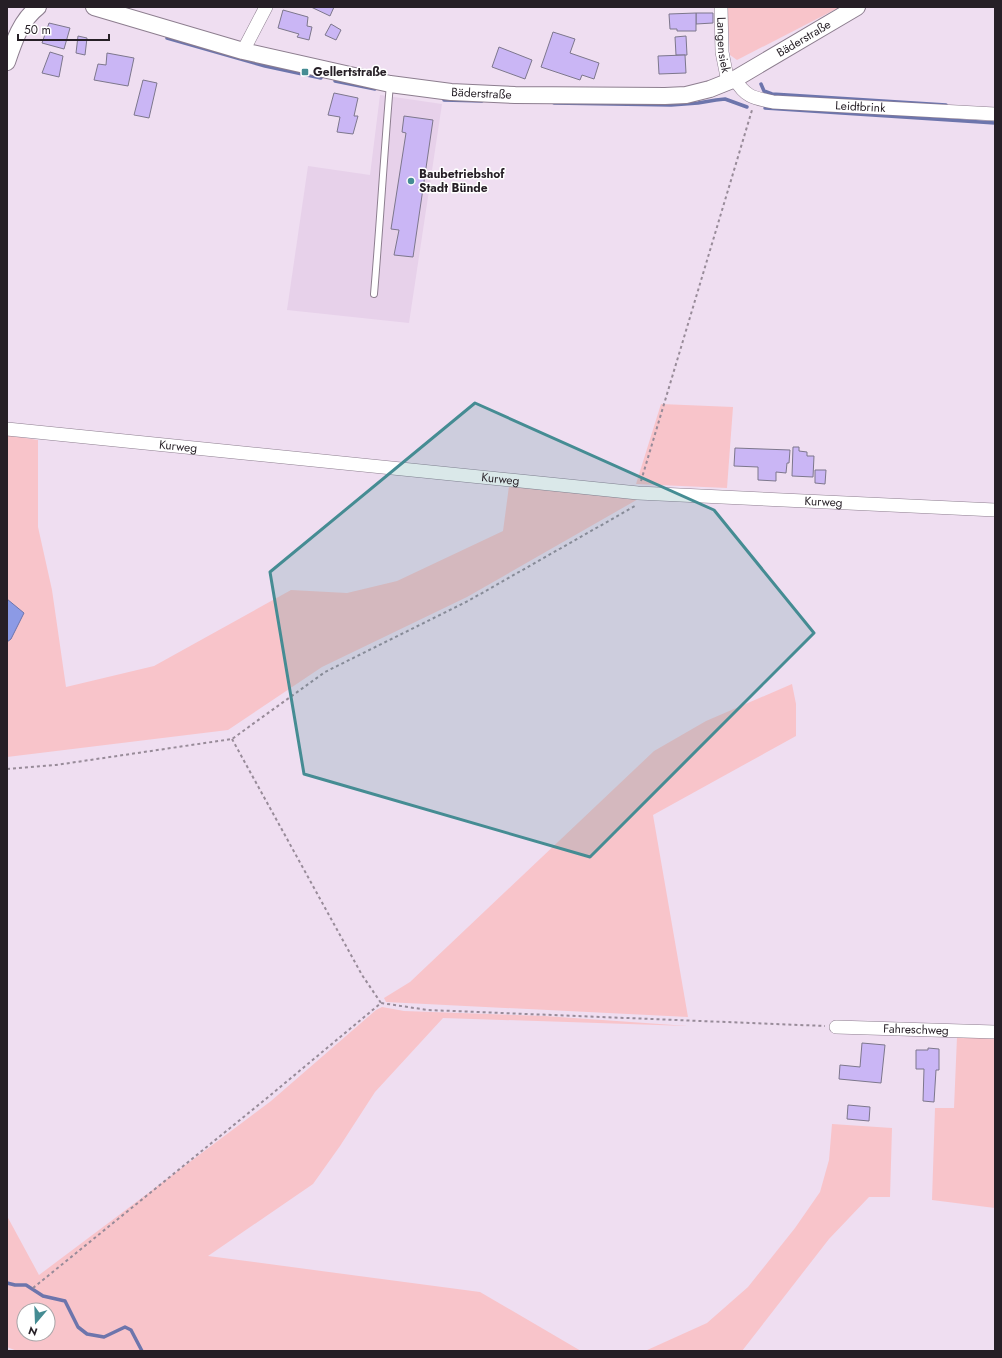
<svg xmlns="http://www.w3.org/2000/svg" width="1002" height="1358" viewBox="0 0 1002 1358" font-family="Jost,sans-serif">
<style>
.built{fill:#e7d1ea}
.green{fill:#f8c4ca;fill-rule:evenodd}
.water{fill:#8c9ae5;stroke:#6d75ac}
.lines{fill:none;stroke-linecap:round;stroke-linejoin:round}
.stream{stroke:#6d75ac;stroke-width:3.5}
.building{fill:#cab6f5;stroke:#7d778c}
.service-casing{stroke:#8d7e8f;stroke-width:8}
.minor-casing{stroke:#8d7e8f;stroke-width:14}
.tertiary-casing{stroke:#8d7e8f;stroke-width:18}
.path{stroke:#988b99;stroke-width:2;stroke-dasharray:3 3;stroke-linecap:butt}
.service{stroke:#fff;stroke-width:6}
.minor{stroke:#fff;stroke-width:13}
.tertiary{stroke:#fff;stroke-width:16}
.marked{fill:#458c93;fill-opacity:0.2;stroke:#458c93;stroke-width:3;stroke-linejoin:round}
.poi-dot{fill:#458c93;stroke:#fff;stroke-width:1.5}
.labels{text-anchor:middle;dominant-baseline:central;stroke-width:3;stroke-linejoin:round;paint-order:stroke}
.street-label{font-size:12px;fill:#261f26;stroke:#fff}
.poi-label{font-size:12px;font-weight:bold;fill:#261f26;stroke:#fff;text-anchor:start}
</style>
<rect width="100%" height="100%" fill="#efdef1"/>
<polygon class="built" points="380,95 442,104 409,323 287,310 308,166 370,175"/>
<g class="green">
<polygon points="727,7 840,7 737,60 730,55"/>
<polygon points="661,404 733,407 727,488 636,484"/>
<polygon points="7,435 38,440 38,527 52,590 66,687 154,666 291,590 347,593 397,581 503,531 509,486 640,498 467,597 322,667 228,730 7,757"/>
<polygon points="792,684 796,704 796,736 653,815 688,1017 386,1002 384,998 410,982 654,751 706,721"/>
<path d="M382,1007L404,1011L545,1016L688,1026L443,1018L375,1092L340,1146L313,1184L208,1256L480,1292L581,1351H17L7,1347V1216L39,1275L271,1101L376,1010ZM24,1310H48V1334H24Z"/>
<polygon points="957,1037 995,1038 995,1208 932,1200 935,1108 954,1108"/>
<polygon points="832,1124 892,1128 890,1197 869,1197 829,1239 742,1351 645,1351 707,1323 748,1287 795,1228 820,1192 829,1160"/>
</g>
<polygon class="water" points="7,599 24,613 11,639 7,642"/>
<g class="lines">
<g class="stream">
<polyline points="167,38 265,66 321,78"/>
<polyline points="335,81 375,89"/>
<polyline points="761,84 764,91 772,94 946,105"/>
<polyline points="444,100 482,101"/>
<polyline points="554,103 671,105 698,103 716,100 725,99 747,107"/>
<polyline points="765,108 995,123"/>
<polyline points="7,1283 15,1285 26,1285 43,1296 65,1301 78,1327 87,1334 104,1337 125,1327 131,1330 142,1351"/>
</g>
</g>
<g class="building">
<polygon points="311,7 334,7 330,16"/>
<polygon points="283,10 308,17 307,26 312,27 309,40 297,37 299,34 278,28"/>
<polygon points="696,13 713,13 713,23 696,24"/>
<polygon points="696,13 696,31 677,31 677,29 670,29 669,14"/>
<polygon points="49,23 70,28 64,49 42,43"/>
<polygon points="331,24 341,30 336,40 325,35"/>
<polygon points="553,32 575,39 570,53 599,63 594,79 582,75 580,80 541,67"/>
<polygon points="78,36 87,38 85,55 76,53"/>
<polygon points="686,36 687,55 676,55 675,37"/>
<polygon points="499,47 532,60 525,79 492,67"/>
<polygon points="50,52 63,56 59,77 42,73"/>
<polygon points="107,53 134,58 128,86 94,80 98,64 106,65"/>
<polygon points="685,55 686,73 659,74 658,56"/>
<polygon points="143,80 157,83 149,118 134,115"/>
<polygon points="334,93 358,98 354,116 358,116 353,134 337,132 340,117 328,115"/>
<polygon points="404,116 433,120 413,257 394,255 399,230 391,229 406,133 402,132"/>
<polygon points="793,447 799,447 799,451 807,452 807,456 814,456 813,477 792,476"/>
<polygon points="735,448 790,450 789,463 787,463 786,473 776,472 776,481 758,480 758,467 734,466"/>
<polygon points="815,470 826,470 825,484 815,483"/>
<polygon points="862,1043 885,1045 881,1083 839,1079 840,1065 860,1067"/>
<polygon points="928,1048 939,1049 939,1070 936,1070 934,1102 923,1101 924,1069 916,1069 916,1050 928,1050"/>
<polygon points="848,1105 870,1107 869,1121 847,1119"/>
</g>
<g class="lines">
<g class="service-casing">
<path id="service" d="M374,294C380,224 384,154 390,84"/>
</g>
<g class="minor-casing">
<g id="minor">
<path id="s1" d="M721,7L722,52L728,82"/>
<polyline points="243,51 266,7"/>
<path id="s2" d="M735,79C745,97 754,98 773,102L995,114"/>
<path id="s3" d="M7,429L638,493L995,510"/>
<path id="s4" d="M836,1027L995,1032"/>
</g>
</g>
<g class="tertiary-casing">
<g id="tertiary">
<path id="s5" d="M94,7L243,51L390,84L451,92L515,95L665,96L686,95L710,89L735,79L857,7"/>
<path d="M7,62C14,41 21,20 38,7"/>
</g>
</g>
<g class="path">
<polyline points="641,481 752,110"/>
<polyline points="232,739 362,975 381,1003"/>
<polyline points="7,769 56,765 232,739 325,672 468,601 635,506"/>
<polyline points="33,1288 267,1098 381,1003 428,1010 825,1026"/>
</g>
<use href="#service" class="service"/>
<use href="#minor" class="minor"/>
<use href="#tertiary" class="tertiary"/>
</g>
<path class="marked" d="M475,403L714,510L814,633L590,857L304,774L270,572Z"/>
<g class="poi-dot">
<rect x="301" y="68" width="8" height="8" rx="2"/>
<circle cx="411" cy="181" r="4"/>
</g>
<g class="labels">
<g class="street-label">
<text stroke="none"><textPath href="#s5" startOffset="734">Bäderstraße</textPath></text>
<text stroke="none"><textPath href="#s1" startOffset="38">Langensiek</textPath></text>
<text stroke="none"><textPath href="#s5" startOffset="398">Bäderstraße</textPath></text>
<text stroke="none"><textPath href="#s2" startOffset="134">Leidtbrink</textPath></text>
<text stroke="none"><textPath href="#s3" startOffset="172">Kurweg</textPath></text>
<text stroke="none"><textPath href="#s3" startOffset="496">Kurweg</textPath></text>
<text stroke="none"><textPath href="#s3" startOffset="820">Kurweg</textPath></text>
<text stroke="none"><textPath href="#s4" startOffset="80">Fahreschweg</textPath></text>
</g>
<g class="poi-label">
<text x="313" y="72">Gellertstraße</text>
<text x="419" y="174">Baubetriebshof<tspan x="419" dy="14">Stadt Bünde</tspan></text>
</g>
</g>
<rect width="1002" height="1358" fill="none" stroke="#261f26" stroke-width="16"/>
<g transform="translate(36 1322) rotate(199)"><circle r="19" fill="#ffffff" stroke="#a8a5a8"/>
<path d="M0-3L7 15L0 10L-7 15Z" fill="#458c93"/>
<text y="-6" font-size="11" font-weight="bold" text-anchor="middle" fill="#261f26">N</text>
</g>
<path d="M18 34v6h91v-6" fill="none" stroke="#261f26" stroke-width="2"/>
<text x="24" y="34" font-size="12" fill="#261f26" stroke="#ffffff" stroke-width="3" paint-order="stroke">50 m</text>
</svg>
